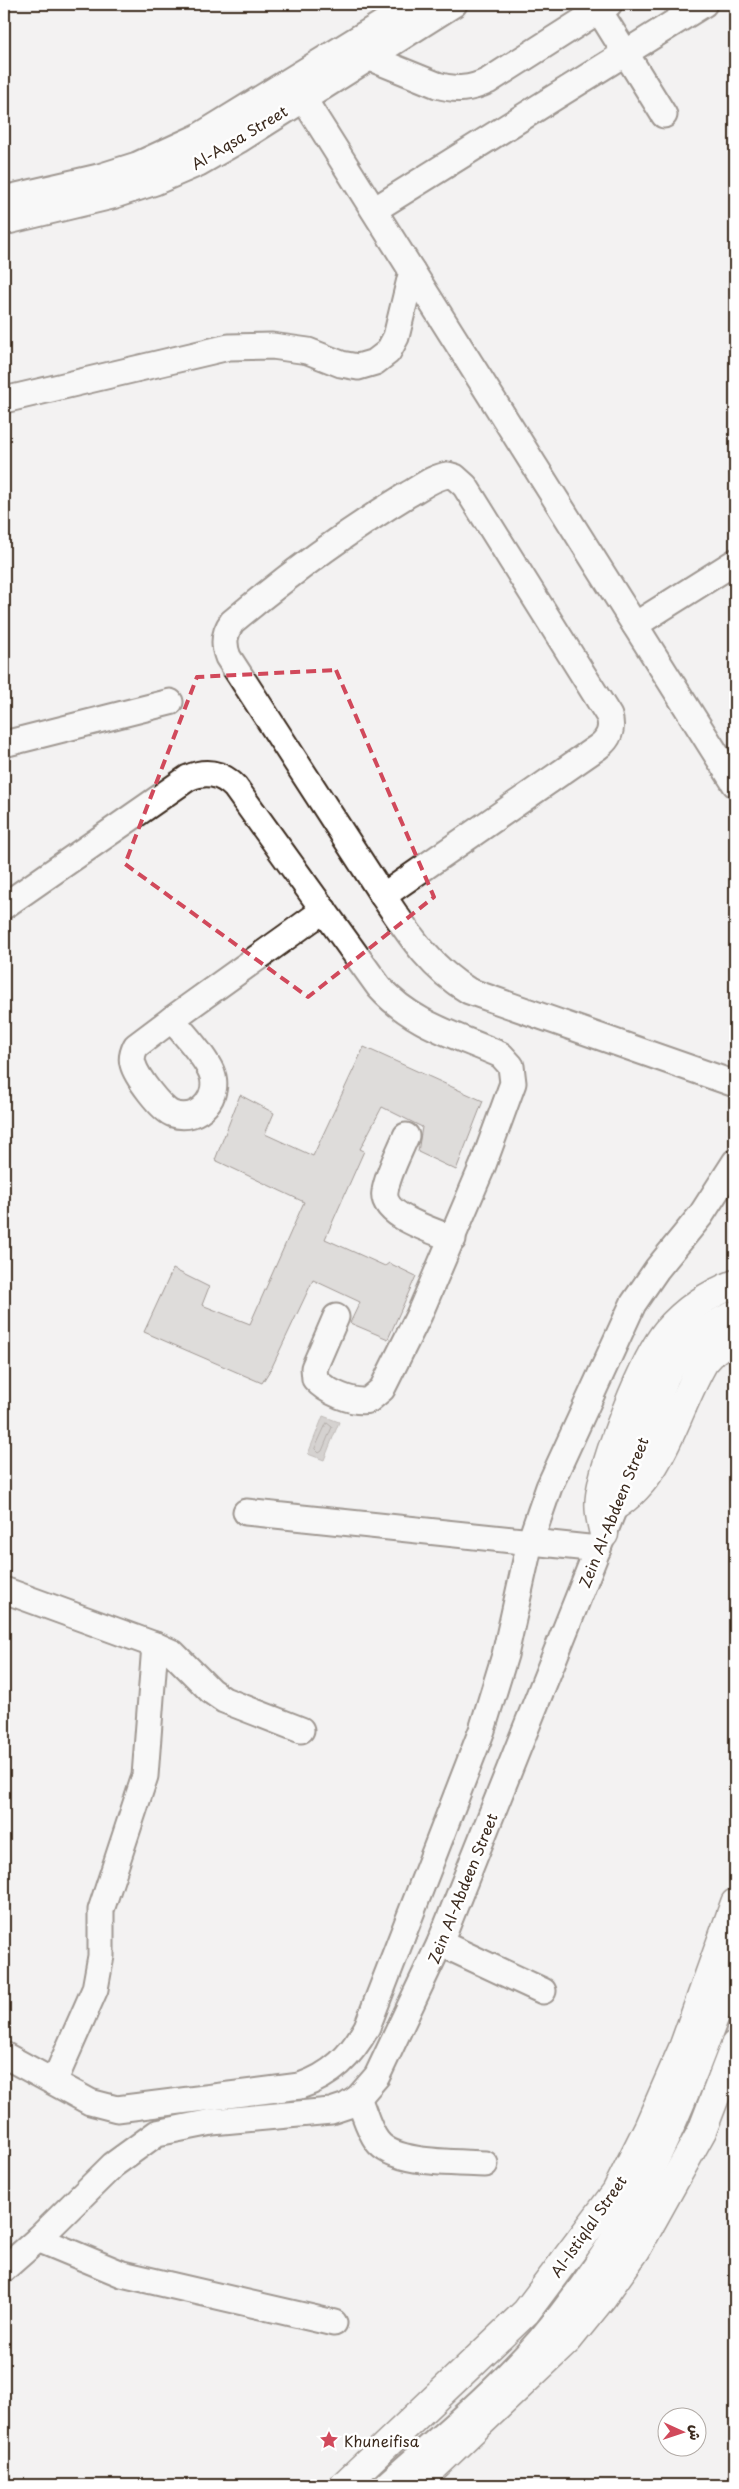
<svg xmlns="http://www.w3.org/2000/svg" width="739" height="2489" viewBox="0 0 739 2489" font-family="'Playpen Sans','Playpen Sans Arabic',sans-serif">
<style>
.water{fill:#b2aba7;stroke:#827770}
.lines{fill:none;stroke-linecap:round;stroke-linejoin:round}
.shore{stroke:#6b5e55;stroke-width:1}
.building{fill:#c6c0bd;stroke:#3b2a1e}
.minor-casing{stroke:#3b2a1e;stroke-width:29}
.highway-casing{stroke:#3b2a1e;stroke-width:31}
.minor{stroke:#fff;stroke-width:25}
.highway{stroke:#fff;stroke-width:28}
.marked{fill:none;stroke:#d1495b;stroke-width:4;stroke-dasharray:10 6;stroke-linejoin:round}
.labels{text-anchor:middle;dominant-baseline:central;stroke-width:5;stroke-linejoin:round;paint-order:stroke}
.street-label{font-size:15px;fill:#3b2a1e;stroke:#fff}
.poi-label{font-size:15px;fill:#3b2a1e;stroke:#fff;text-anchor:start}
</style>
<rect width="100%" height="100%" fill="#f3f2f2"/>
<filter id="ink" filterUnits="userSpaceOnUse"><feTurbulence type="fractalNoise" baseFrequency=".02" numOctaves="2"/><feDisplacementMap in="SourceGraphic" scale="10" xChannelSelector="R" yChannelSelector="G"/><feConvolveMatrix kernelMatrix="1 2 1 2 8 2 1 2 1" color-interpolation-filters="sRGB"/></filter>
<g filter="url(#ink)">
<polygon class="water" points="323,1416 339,1422 324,1460 308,1454"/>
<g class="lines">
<polygon class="shore" points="327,1423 332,1427 322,1451 319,1453 315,1449"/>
</g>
<polygon class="building" points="364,1047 483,1101 456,1170 418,1152 422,1127 382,1107 360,1149 364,1151 325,1239 385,1266 389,1263 416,1276 388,1339 350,1323 360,1302 313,1280 272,1367 262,1383 144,1332 173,1269 209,1287 202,1305 250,1324 304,1202 215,1160 240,1095 274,1113 265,1134 313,1156"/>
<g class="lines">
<g class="minor-casing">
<g id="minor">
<polyline points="595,4 664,115"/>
<path d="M368,57L437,85C456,91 471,89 488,81L609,4"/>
<polyline points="303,98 735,784"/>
<polyline points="4,199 99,177 137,165 198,137 414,4"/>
<polyline points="374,210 704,4"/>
<polyline points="4,222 112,196 155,182 199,163 239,140 454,4"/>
<polyline points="4,400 229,347 272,346 308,351 341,364 358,367 375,362 388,352 396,337 412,271"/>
<path d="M448,475L455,477L465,486L609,716C613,729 609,739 598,747L383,896L228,657C223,644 224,633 232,622C287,576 346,532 407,495C420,488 433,477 448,475Z"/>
<polyline points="635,625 735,562"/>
<polyline points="4,744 170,702"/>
<path d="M383,896C408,933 430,968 469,991L735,1084"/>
<path d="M4,906L188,778C206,770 221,773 235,787L379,987C413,1025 456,1035 501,1055L511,1066L513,1083L483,1165L419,1315L382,1389L369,1400C354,1404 326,1392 315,1379L314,1368L336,1317"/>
<path d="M172,1019C184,1035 202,1052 211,1071C222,1095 199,1123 173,1114C161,1110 136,1076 133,1064C131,1058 133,1052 136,1046Z"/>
<polyline points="172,1019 324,910"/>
<path d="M406,1136C399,1153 388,1173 385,1191C380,1216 435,1231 453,1239"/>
<polyline points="246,1512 598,1549"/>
<polyline points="4,1590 155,1645 173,1653 211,1691 224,1700 301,1730"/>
<polyline points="440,1943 543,1991"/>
<path d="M4,2055L90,2102L117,2109L300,2086C332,2075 351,2056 367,2027L482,1730L505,1655L530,1542L549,1487L633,1304L657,1269L701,1215L735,1162"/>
<polyline points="54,2082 95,1989 101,1956 101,1910 145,1776 155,1645"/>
<path d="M358,2098C364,2111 368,2129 377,2141C394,2165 458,2162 485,2164"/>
<polyline points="38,2239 122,2274 334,2323"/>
<path d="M4,2269L38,2239L113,2165L157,2133L212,2122L331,2111L346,2106L358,2098L377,2076L440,1943L666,1378C682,1346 702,1327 735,1313"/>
<path d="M386,2485C439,2438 494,2393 540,2340C637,2227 686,2102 735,1964"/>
</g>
</g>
<g class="highway-casing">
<g id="highway">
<path d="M615,1506C665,1474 675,1411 704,1362L714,1351L735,1335"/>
<path d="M604,1534C601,1521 598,1509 600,1496C605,1458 643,1360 667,1331C686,1309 709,1294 735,1284"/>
<polyline points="344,2485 526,2312 616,2192 648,2128 683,2048 735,1903"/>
<polyline points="415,2485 568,2340 602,2298 636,2250 702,2131 735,2045"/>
</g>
</g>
<use href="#minor" class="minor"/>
<use href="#highway" class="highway"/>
</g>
</g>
<path d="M0 0H739V2489H0ZM336,670L434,897L308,997L125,864L197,677Z" fill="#f3f2f2" fill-opacity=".55" fill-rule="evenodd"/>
<path class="marked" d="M336,670L434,897L308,997L125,864L197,677Z"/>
<defs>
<g id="sight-bare" transform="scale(1.5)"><path d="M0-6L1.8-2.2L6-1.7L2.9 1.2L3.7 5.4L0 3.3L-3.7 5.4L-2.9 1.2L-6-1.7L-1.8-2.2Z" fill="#d1495b" stroke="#fff" stroke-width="2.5" paint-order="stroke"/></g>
</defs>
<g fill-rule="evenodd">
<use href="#sight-bare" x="329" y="2440"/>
</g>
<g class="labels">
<g class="street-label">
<text transform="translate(239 137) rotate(-31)">Al-Aqsa Street</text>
<text transform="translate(613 1512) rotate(-68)">Zein Al-Abdeen Street</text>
<text transform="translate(462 1888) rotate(-68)">Zein Al-Abdeen Street</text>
<text transform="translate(588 2226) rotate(-55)">Al-Istiqlal Street</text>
</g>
<g class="poi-label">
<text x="344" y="2440">Khuneifisa</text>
</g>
</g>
<rect width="739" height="2489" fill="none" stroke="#fff" stroke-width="20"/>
<rect x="10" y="10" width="719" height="2469" fill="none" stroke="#3b2a1e" stroke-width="2" filter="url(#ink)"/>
<g transform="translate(682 2432) rotate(93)"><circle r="24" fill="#ffffff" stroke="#b1aaa5"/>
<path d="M0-4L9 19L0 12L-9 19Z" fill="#d1495b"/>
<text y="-8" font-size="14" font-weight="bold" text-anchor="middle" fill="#3b2a1e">ش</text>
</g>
</svg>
